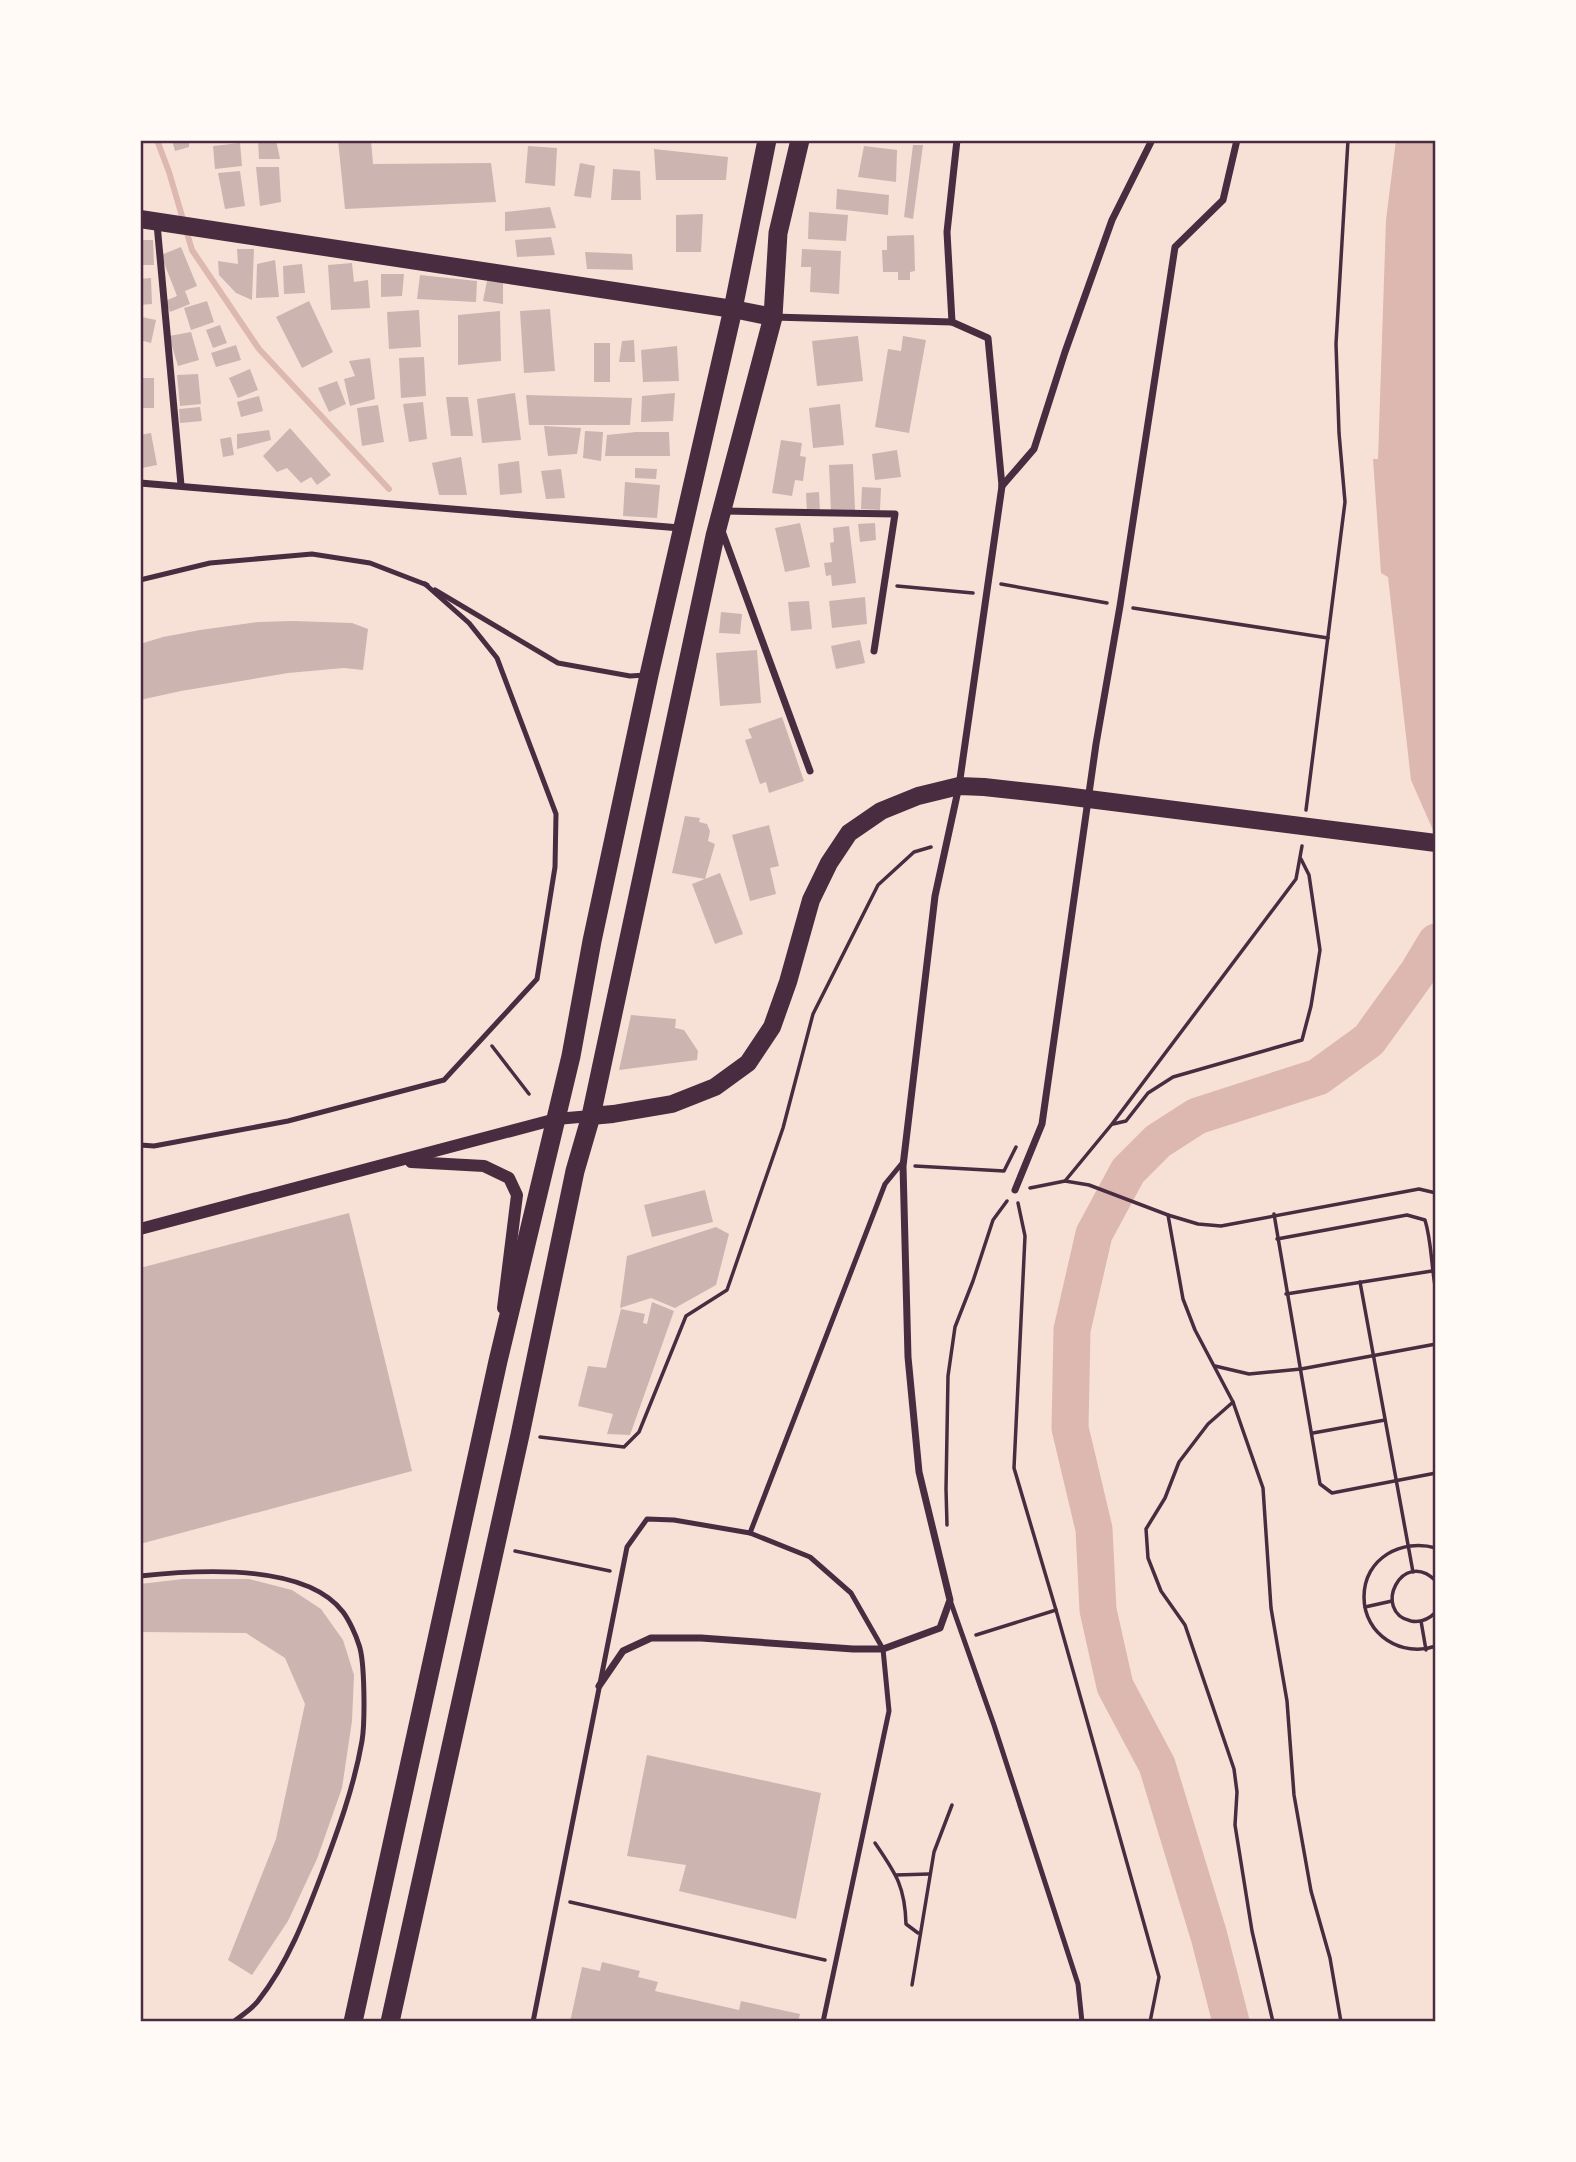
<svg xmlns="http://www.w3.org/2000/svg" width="1576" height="2162" viewBox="0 0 1576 2162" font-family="'Noto Serif',serif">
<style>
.water{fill:#dcb8b0}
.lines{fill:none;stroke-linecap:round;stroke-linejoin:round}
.stream{stroke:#dcb8b0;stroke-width:6}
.river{stroke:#dcb8b0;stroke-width:37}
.building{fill:#ccb4b1}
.path{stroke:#4a2c40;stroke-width:3.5}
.service{stroke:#4a2c40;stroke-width:5}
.minor{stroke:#4a2c40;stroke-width:7}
.tertiary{stroke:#4a2c40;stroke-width:12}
.primary{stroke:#4a2c40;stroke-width:18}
.trunk{stroke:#4a2c40;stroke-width:19}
.neatline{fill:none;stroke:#4a2c40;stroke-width:2.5}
</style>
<rect width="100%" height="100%" fill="#f7e1d7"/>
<polygon class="water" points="1396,140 1436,140 1436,837 1411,780 1388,577 1381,573 1373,459 1378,459 1386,220"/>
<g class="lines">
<polyline class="stream" points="157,140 169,172 192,250 259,349 389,489"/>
<polyline class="river" points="1231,2022 1209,1936 1157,1765 1115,1686 1098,1610 1094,1529 1070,1428 1072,1330 1094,1234 1128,1171 1158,1141 1197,1116 1318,1077 1369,1040 1418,972 1436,942"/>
</g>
<g class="building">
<polygon points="172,140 189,140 189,147 175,151"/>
<polygon points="258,140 276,140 280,159 259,159"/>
<polygon points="338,140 371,140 373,164 491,163 496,202 345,209"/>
<polygon points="240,143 242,166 215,169 213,146"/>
<polygon points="913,145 923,145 913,219 904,217"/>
<polygon points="528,146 557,148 555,186 525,183"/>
<polygon points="864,146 897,150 896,182 858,177"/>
<polygon points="654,149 728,157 726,180 656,180"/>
<polygon points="580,163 595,166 591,198 574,196"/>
<polygon points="256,167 279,167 281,202 260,206"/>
<polygon points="613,169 640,171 641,200 611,200"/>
<polygon points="240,171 245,206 225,209 218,173"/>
<polygon points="837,189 889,195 888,215 836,209"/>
<polygon points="550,207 556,228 505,231 505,212"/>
<polygon points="809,212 848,215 846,241 808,239"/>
<polygon points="703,214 701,252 676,252 676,215"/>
<polygon points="914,235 915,271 910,272 910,280 898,280 898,272 883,272 882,250 887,250 887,236"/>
<polygon points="551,237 555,255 517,257 515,240"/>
<polygon points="140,240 153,240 154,265 140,265"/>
<polygon points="181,247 197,286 185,291 190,304 170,312 165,301 177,296 161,255"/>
<polygon points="237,249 254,249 252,300 236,293 219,275 218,261 238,264"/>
<polygon points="802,249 841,251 839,294 810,292 811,267 801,267"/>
<polygon points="585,252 632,254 633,270 587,269"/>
<polygon points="275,260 279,297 256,298 257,264"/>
<polygon points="352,263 354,282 368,280 370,308 331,310 328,265"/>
<polygon points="302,264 305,293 284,294 283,266"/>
<polygon points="381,274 404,274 402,296 381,297"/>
<polygon points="420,275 477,281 476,302 417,299"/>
<polygon points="151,278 152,304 140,305 140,279"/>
<polygon points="487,281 503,282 503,304 483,301"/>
<polygon points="207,301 214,322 191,330 184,308"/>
<polygon points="309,301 333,352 302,368 276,317"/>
<polygon points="550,309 555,371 524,373 520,311"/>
<polygon points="419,310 421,347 389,349 387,312"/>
<polygon points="500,311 501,361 458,365 458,315"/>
<polygon points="142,317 156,320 151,343 140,340"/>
<polygon points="220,325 227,343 213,348 206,330"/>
<polygon points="191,332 199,360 178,366 169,336"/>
<polygon points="858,336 863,381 817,386 812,341"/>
<polygon points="903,336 926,340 909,433 875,427 888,349 901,351"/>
<polygon points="634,340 635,362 619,362 622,341"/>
<rect x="594" y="343" width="16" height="39"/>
<polygon points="236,345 241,360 216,367 211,353"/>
<polygon points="677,346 679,381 643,382 641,350"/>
<polygon points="424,357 426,396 401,398 399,358"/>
<polygon points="370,358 375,399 350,406 344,379 355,376 349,361"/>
<polygon points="250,369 258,390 238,398 229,378"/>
<polygon points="198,374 201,404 180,406 177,375"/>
<rect x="140" y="378" width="14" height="30"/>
<polygon points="337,381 346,404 329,412 318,388"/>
<polygon points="515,393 521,440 482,443 477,399"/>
<polygon points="675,393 673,421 641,422 642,396"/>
<polygon points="526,395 632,398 630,425 529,425"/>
<polygon points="259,396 263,411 241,417 237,402"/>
<polygon points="446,397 468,397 473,436 451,436"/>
<polygon points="423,402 427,439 409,442 403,404"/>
<polygon points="840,404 844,445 813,448 809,408"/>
<polygon points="378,405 384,442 362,446 357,408"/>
<polygon points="200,407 202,421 180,423 179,409"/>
<polygon points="544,426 581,428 577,454 548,456"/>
<polygon points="290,428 331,475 317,485 311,477 301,483 287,468 277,472 263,456"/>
<polygon points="269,430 271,440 237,449 237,434"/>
<polygon points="585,431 603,432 601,461 583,458"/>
<polygon points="636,432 669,432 670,456 605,456 607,435"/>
<polygon points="151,433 157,465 142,468 143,472 140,473 140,435"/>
<polygon points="231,437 234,455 223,457 220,439"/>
<polygon points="781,440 802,443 800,456 806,457 803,481 795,480 792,496 772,493"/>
<polygon points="897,450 901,477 875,480 872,454"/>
<polygon points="461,457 467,495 439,495 432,463"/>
<polygon points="519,461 522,493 500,495 498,464"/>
<polygon points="853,464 855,510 831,512 829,465"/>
<polygon points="635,468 657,469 656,479 635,478"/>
<polygon points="561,469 565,498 546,499 541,471"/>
<polygon points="625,482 660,485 657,518 623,516"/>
<polygon points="862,487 881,488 880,510 861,509"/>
<polygon points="819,492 820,512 807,513 806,493"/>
<polygon points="800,523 810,567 785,572 775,528"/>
<polygon points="875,523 876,540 860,542 858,524"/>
<polygon points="849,526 856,583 832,586 831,575 826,576 824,563 832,562 830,543 834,542 833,528"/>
<polygon points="865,597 867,624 832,628 829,601"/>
<polygon points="809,601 812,629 791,631 788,602"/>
<polygon points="721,612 742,614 740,634 719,633"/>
<polygon points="293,621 352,623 368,629 363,670 344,668 288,673 181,691 140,700 140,644 163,637 200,630 258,622"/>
<polygon points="860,640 865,663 836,669 831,646"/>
<polygon points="757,650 761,703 720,706 716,653"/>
<polygon points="782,717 804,781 769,793 766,782 760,784 745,740 752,738 748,729"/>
<polygon points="685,816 700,818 699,822 707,824 710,831 708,841 715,844 705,879 672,873"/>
<polygon points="769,825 779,866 770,868 776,894 750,901 732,835"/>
<polygon points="720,873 743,934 715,944 692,884"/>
<polygon points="631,1015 676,1019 675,1028 684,1030 698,1051 697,1060 619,1070"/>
<polygon points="705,1190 713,1222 652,1237 644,1205"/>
<polygon points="349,1213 412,1471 140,1544 140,1268"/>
<polygon points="716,1227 729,1234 716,1285 675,1308 651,1298 620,1308 627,1256"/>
<polygon points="652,1302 674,1311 630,1435 607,1434 613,1414 578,1406 588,1366 606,1368 621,1309 645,1314 643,1323 647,1324"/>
<polygon points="183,1579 249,1579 292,1590 321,1609 343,1640 354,1675 352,1721 342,1788 317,1859 288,1921 252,1975 228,1960 276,1839 305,1704 285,1658 246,1633 140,1632 140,1584"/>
<polygon points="647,1755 821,1793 796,1919 679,1891 686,1865 627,1856"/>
<polygon points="602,1962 640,1971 638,1977 658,1982 655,1991 739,2010 741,2001 800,2014 798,2022 570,2022 582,1967 600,1971"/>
</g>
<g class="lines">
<g class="path">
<polyline points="1001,584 1107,603"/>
<polyline points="897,586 973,593"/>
<polyline points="1133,608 1328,638"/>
<polyline points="1306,810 1345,502 1339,433 1336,344 1348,140"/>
<polyline points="492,1046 529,1094"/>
<polyline points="1113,1124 1126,1121 1148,1093 1173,1077 1302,1040 1311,1006 1320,950 1309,875 1301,859"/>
<polyline points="915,1166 1004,1171 1016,1147"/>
<polyline points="1065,1181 1112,1124 1296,879 1302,846"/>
<polyline points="1030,1188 1065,1181 1089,1185 1168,1215 1198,1224 1221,1226 1419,1189 1436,1193"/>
<polyline points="1018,1203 1025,1236 1014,1468 1056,1610 1159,1977 1150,2022"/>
<polyline points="1274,1214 1320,1484 1332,1493 1436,1473"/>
<polyline points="1168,1215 1183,1299 1195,1330 1233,1402 1263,1488 1271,1608 1287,1701 1294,1795 1311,1891 1330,1958 1341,2022"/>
<path d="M1277,1239L1407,1215L1425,1220C1432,1243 1431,1267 1436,1291"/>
<polyline points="1360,1282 1413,1572"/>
<polyline points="1286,1294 1432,1271"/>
<polyline points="1215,1366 1249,1374 1301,1369 1436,1344"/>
<polyline points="1233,1402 1208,1424 1179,1462 1165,1498 1146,1529 1148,1558 1161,1591 1185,1625 1234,1769 1237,1792 1235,1825 1252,1931 1273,2022"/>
<polyline points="1313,1433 1385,1420"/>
<polyline points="540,1437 624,1447 639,1432 686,1316 727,1290 783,1128 813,1014 878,885 914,852 931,847"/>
<polyline points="947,1525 946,1489 948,1376 955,1327 973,1281 993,1220 1007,1201"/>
<path d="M1436,1548C1402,1538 1364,1558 1364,1597C1364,1635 1402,1658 1436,1646"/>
<polyline points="515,1551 610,1571"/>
<path d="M1436,1581C1402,1547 1371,1612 1411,1621C1421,1623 1429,1619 1436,1612"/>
<polyline points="1365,1607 1392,1601"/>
<polyline points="1421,1621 1426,1650"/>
<polyline points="976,1635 1056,1610"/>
<path d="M875,1843C896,1874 905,1886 906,1924L918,1933"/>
<polyline points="896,1875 929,1874"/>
<polyline points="570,1902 825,1960"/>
<polyline points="912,1985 934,1852 952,1805"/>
</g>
<g class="service">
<polyline points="140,580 210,563 312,554 370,563 427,585"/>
<polyline points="435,590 558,663 630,676 646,675"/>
<polyline points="140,1145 154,1146 288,1121 444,1080 537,979 555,867 556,814 497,658 469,623 425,584"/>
<polyline points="750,1533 885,1184 903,1162"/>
<path d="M140,1576C195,1570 305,1562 343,1612C349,1620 356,1635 359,1645C365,1661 365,1723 362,1741C354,1787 338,1830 322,1873C305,1918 288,1963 258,2001C252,2009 241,2016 233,2022"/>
<polyline points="950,1600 994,1725 1078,1984 1082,2022"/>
<polyline points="533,2022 627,1547 647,1519 674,1520 750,1533 810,1557 851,1593 883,1649 889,1711 823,2022"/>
</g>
<g class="minor">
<polyline points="157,224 181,485"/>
<polyline points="952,322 947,232 957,140"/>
<polyline points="140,483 680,528"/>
<polyline points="1002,486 1034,449 1065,352 1112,220 1152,140"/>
<polyline points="724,511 895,514 874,651"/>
<polyline points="722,531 810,771"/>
<polyline points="1015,1190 1042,1124 1096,744 1120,606 1175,247 1223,200 1237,140"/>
<polyline points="599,1686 623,1651 651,1638 701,1638 853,1649 883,1649 940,1628 950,1600 919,1472 908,1357 903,1166 935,896 959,786 1002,486 988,338 952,322 773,317"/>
</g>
<g class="tertiary">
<polyline points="411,1162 484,1166 509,1178 517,1195 503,1308"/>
<polyline points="140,1229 556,1119 591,1116"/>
</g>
<g class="primary">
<polyline points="140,219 733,309 773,317"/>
<polyline points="591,1116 613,1114 672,1104 715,1087 748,1063 772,1027 788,982 811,900 829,863 849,833 881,811 918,796 959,786 984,787 1057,795 1436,843"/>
</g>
<g class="trunk">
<polyline points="353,2022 498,1361 571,1056 592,941 649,675 733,309 767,140"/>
<polyline points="390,2022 520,1435 575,1171 591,1116 715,536 773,317 778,233 800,140"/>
</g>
</g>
<rect width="1576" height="2162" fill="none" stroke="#fffaf5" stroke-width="284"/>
<rect x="142" y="142" width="1292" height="1878" class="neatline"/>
</svg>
